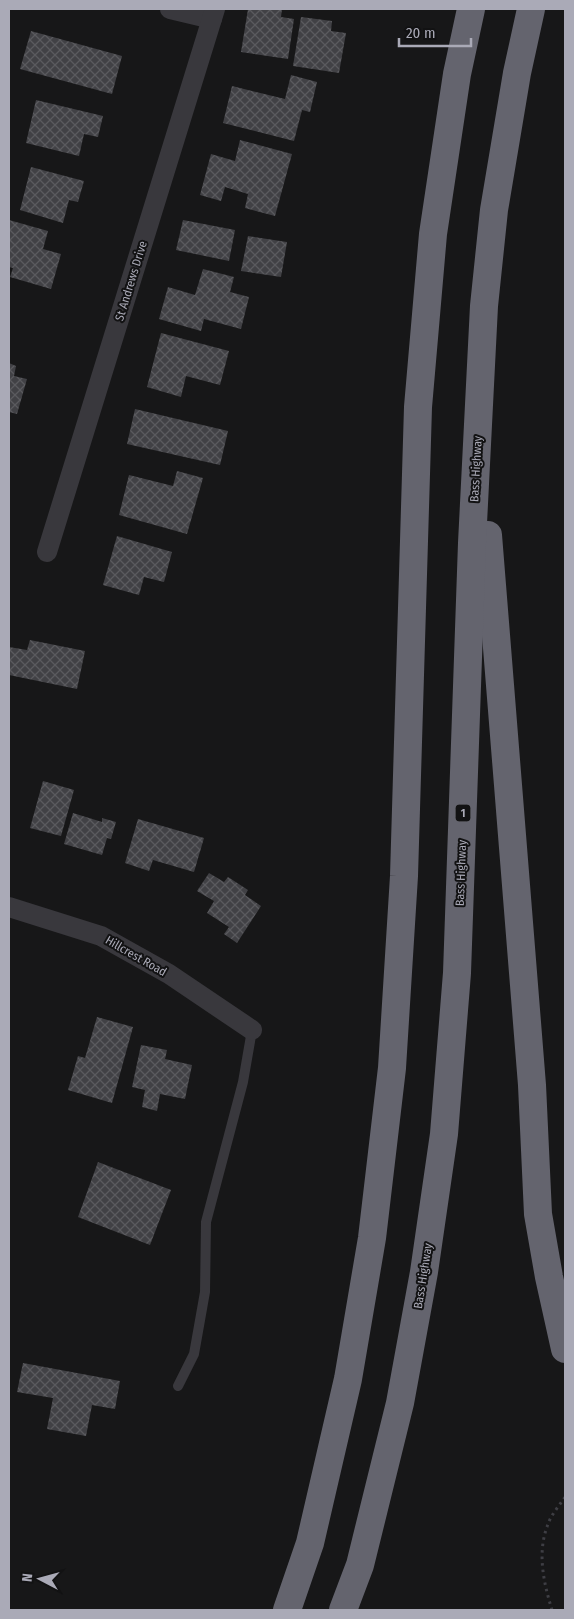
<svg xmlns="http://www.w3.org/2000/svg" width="574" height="1619" viewBox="0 0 574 1619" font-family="'Fira Sans Condensed',sans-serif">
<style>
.building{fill:url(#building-cross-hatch)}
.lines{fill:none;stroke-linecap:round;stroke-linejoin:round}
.path{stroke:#3e3e44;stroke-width:3;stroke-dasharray:2.5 4;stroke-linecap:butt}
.lane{stroke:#39383d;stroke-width:10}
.street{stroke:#39383d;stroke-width:20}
.highway{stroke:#64646e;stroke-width:28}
.labels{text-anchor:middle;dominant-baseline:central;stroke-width:4;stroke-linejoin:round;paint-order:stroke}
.shield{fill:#121213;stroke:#7c7c86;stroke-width:1}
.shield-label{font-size:11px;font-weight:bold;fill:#aaaab7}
.street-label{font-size:12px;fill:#aaaab7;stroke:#121213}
</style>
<defs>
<pattern id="building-cross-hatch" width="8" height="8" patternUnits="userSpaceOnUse" patternTransform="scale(1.25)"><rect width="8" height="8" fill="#414145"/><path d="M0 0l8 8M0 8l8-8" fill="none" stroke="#5a5a5e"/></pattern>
</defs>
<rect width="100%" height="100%" fill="#171718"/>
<g class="building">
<polygon points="248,9 282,9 281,17 294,19 288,59 241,52"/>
<polygon points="301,17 332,21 331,31 346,33 339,73 293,66"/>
<polygon points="31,31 122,56 112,94 20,69"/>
<polygon points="291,75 317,82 310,112 302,110 294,141 223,123 232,86 285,99"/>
<polygon points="36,100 103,116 98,137 84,134 79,156 26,143"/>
<polygon points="240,140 292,154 275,216 245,208 248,194 225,187 221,201 200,195 211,154 235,161"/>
<polygon points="31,167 84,181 78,202 69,200 63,223 20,210"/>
<polygon points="9,220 48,231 43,249 61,254 51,289 10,277 13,268 9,267"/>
<polygon points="183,220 235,230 229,261 176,250"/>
<polygon points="248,236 287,242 281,277 241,271"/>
<polygon points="203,269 234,277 230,292 249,297 241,329 204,319 201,331 159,319 168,287 195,295"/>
<polygon points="161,333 229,351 220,385 186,376 181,397 147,387"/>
<polygon points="9,363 16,366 14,376 27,379 17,414 9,412"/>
<polygon points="135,409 228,431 220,465 127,444"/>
<polygon points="177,471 203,478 187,534 119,515 129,475 173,486"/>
<polygon points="117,536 172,552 164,582 144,577 139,595 103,585"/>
<polygon points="30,640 85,651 77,689 9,675 9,647 27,650"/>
<polygon points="43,781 74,790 61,836 30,828"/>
<polygon points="73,813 102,822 102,818 116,822 111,839 107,838 102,855 64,844"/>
<polygon points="138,819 204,838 194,872 153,860 149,871 125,863"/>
<polygon points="209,873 224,882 228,877 248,890 245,895 261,906 237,943 224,934 229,927 207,913 214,901 197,891"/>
<polygon points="97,1017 133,1027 112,1103 68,1090 78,1056 85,1058"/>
<polygon points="141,1045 167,1050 165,1059 192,1065 185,1099 160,1094 157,1111 142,1107 145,1090 132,1087"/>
<polygon points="98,1162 171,1190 150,1245 78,1217"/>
<polygon points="23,1363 120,1381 115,1409 92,1405 86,1436 47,1429 53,1398 17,1392"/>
</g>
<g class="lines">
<path class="path" d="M552,1610C544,1584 537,1554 547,1527C550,1516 559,1506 565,1497"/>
<polyline class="lane" points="178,1386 194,1354 205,1292 206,1222 243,1082 252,1030"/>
<g class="street">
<polyline points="170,9 212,19"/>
<polyline points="47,552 215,9"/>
<polyline points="9,907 101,936 169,974 252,1030"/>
</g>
<g class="highway">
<polyline points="488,535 532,1085 538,1214 549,1277 565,1349"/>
<polyline points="287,1610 310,1543 348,1379 372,1238 392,1068 404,876 418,407 433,234 457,74 471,9"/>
<polyline points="343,1610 360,1565 400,1403 424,1272 444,1134 457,973 472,543 484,306 494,210 517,73 531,9"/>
</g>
</g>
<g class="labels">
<rect class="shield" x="455.5" y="804.5" width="15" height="17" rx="4"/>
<g class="shield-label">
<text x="463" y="813">1</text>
</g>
<g class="street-label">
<text transform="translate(131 281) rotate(-73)">St Andrews Drive</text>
<text transform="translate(476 469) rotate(-87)">Bass Highway</text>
<text transform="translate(461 873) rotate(-88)">Bass Highway</text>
<text transform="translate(136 956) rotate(30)">Hillcrest Road</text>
<text transform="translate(423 1276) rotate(-81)">Bass Highway</text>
</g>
</g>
<rect width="574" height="1619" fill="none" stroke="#aaaab7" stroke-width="20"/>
<g transform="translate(40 1579) rotate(276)" stroke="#121213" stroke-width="4" paint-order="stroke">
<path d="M0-4L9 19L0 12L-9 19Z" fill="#aaaab7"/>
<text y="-8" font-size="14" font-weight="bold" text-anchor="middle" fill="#aaaab7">N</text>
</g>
<path d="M399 38v8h72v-8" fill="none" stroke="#aaaab7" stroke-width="2.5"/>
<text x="406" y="38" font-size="15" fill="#aaaab7" stroke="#121213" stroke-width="4" paint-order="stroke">20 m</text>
</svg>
